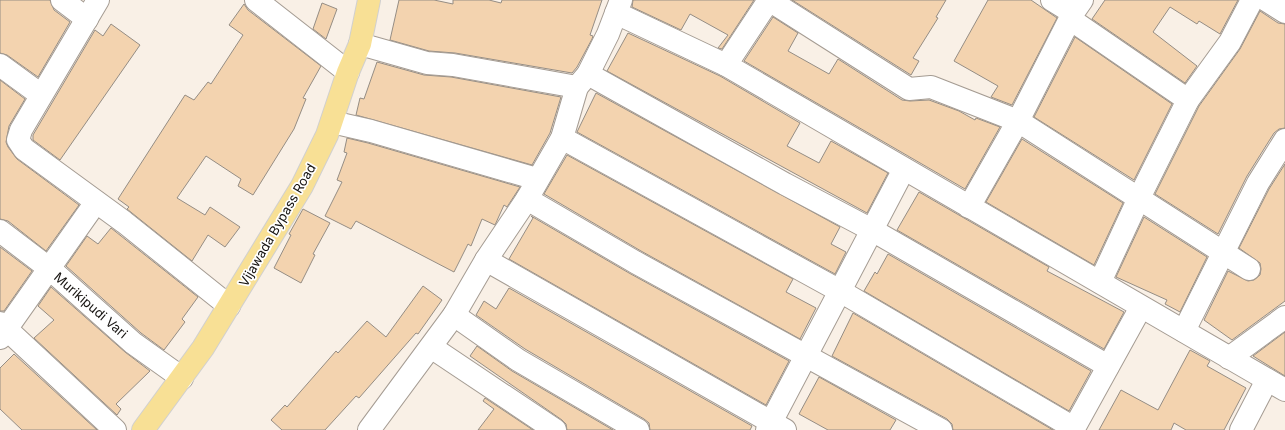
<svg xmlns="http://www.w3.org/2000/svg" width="1285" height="430" viewBox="0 0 1285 430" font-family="Inter,sans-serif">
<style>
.building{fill:#f3d3af;stroke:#958d84}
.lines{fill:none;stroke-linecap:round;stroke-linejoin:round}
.minor-casing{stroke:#a59c93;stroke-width:24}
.major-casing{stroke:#d1d0cf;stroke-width:24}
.minor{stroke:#fff;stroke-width:22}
.major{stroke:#f8e095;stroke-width:22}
.labels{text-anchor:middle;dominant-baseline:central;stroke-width:3.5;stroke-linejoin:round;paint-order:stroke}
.street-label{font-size:13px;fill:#171411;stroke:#fff}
</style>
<rect width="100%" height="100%" fill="#f9f0e6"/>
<g class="building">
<polygon points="0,0 50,0 54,10 70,22 38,77 7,55 0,53"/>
<polygon points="399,0 434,0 453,4 453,0 489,0 501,3 502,0 602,0 590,35 593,36 592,39 577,67 572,73 455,53 429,51 390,40"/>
<polygon points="633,0 754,0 722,49 718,48 728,35 690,14 681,30 632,7"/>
<polygon points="792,0 946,0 936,17 938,18 913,58 919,61 911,75"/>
<polygon points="988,0 1031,0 1057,18 1012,105 991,97 998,86 954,61"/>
<polygon points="1105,0 1238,0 1220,34 1199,21 1197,24 1170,7 1153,32 1197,66 1185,83 1092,19"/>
<polygon points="322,3 337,9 326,39 313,29"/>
<polygon points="244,4 248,10 321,66 303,98 306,99 294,129 253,195 238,186 241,179 206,156 177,198 205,215 210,207 240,227 225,247 208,235 192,261 127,209 129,207 118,199 185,95 194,100 208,82 211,84 243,35 229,25"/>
<polygon points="1260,11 1278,23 1285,24 1285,128 1279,129 1274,133 1247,176 1218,234 1155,194 1199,106 1240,49"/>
<polygon points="773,17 798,33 788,51 829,74 838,59 902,100 910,101 929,100 959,111 975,120 976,118 1000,127 965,189 744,61"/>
<polygon points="111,24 140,45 60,160 33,140 33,135 95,30 103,36"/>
<polygon points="628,33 720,76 800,123 787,146 819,163 831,141 888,173 867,213 607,71"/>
<polygon points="1075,37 1172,104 1134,180 1034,117"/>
<polygon points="377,62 424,75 451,77 561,97 550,133 532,165 356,115 360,98 364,99"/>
<polygon points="0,80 25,99 9,126 6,142 8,147 17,159 79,205 46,251 8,221 0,219"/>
<polygon points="596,93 840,227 831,244 846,252 835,274 577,132"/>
<polygon points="347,138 368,143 520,187 507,207 504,205 495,225 482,219 471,246 468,244 454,272 356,221 351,229 325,216 342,182 337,180 347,153 344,152"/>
<polygon points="1022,139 1123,203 1094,265 986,202"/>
<polygon points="567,155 793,279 786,292 816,308 800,339 641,251 544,194"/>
<polygon points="1285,164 1285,301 1232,340 1204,320 1228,271 1248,281 1254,280 1260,275 1261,269 1260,263 1239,248 1269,189"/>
<polygon points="919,192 1049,267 1047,271 1124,312 1104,349 897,230"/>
<polygon points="303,209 330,223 313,254 315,255 301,283 274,268 291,235 289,234"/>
<polygon points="531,216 629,273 789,361 766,405 509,259 533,218"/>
<polygon points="1144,217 1207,257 1180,312 1165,304 1167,300 1116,277"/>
<polygon points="111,228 198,297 182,319 185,322 164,350 141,333 66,266 87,236 98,244"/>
<polygon points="0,247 32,271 4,311 0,311"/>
<polygon points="888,254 1091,371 1069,411 864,291 875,272 877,274"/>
<polygon points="423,286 442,300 418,334 416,333 359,398 356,396 325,430 282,430 271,420 285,405 287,407 336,351 338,353 367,321 386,337"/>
<polygon points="51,287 125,352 150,371 116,404 121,409 117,415 34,338 54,320 38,306"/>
<polygon points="509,288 752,426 750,430 650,430 649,423 644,419 525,349 476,315 484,301 496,309"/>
<polygon points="853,313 1053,430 953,430 952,424 947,419 832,356"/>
<polygon points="1285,332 1285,376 1253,356"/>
<polygon points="477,346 512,371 613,430 567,430 566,424 562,420 470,356"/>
<polygon points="1190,350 1210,361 1207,366 1246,388 1224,430 1186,430 1174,423 1171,430 1099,430 1121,390 1158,410"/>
<polygon points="14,354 97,430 22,430 0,409 0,368"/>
<polygon points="819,377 896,420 890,430 828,430 799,414"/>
<polygon points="485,398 533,430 478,430 494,409 483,401"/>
</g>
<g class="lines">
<g class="minor-casing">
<g id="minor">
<polyline points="62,0 87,19"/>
<polyline points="98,0 21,130 18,140 24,149 124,222 229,306"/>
<polyline points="256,0 348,72"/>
<polyline points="769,0 726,65 1285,390"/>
<polyline points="769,0 909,89 931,87 1018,121 1249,269"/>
<polyline points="1052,0 1073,13"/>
<polyline points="1266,0 1285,12"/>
<polyline points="616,13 726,65"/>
<polyline points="1070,19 1188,100"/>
<polyline points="360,44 427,63 453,65 577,87"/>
<polyline points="0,65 41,95"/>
<polyline points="588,74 785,184 872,230 1108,366"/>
<polyline points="332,122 371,131 537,179"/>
<polyline points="562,138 840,291 1074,428"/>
<polyline points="527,199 635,262 941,430"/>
<polyline points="969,207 1018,121 1073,13 1082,0"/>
<polyline points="0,231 50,269 133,343 182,378"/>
<polyline points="486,260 785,430"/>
<polyline points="1100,282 1139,198 1188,100 1230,42 1252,0"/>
<polyline points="454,315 518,360 638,430"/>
<polyline points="0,323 115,430"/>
<polyline points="1184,331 1258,183 1285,140"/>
<polyline points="0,338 96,202"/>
<polyline points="431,347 555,430"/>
<polyline points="1229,358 1285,317"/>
<polyline points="369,430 454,315 486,260 527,199 562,138 577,87 588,74 608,34 621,0"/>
<polyline points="767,430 904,169"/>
<polyline points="1073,430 1141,307"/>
<polyline points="1241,430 1267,380"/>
</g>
</g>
<g class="major-casing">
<polyline id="major" points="143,430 203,348 302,186 327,135 348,72 360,44 369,0"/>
</g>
<use href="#minor" class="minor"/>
<use href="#major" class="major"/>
</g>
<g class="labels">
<g class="street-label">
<text transform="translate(277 225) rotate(-60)">Vijawada Bypass Road</text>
<text transform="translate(91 305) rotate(41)">Murikipudi Vari</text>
</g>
</g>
</svg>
